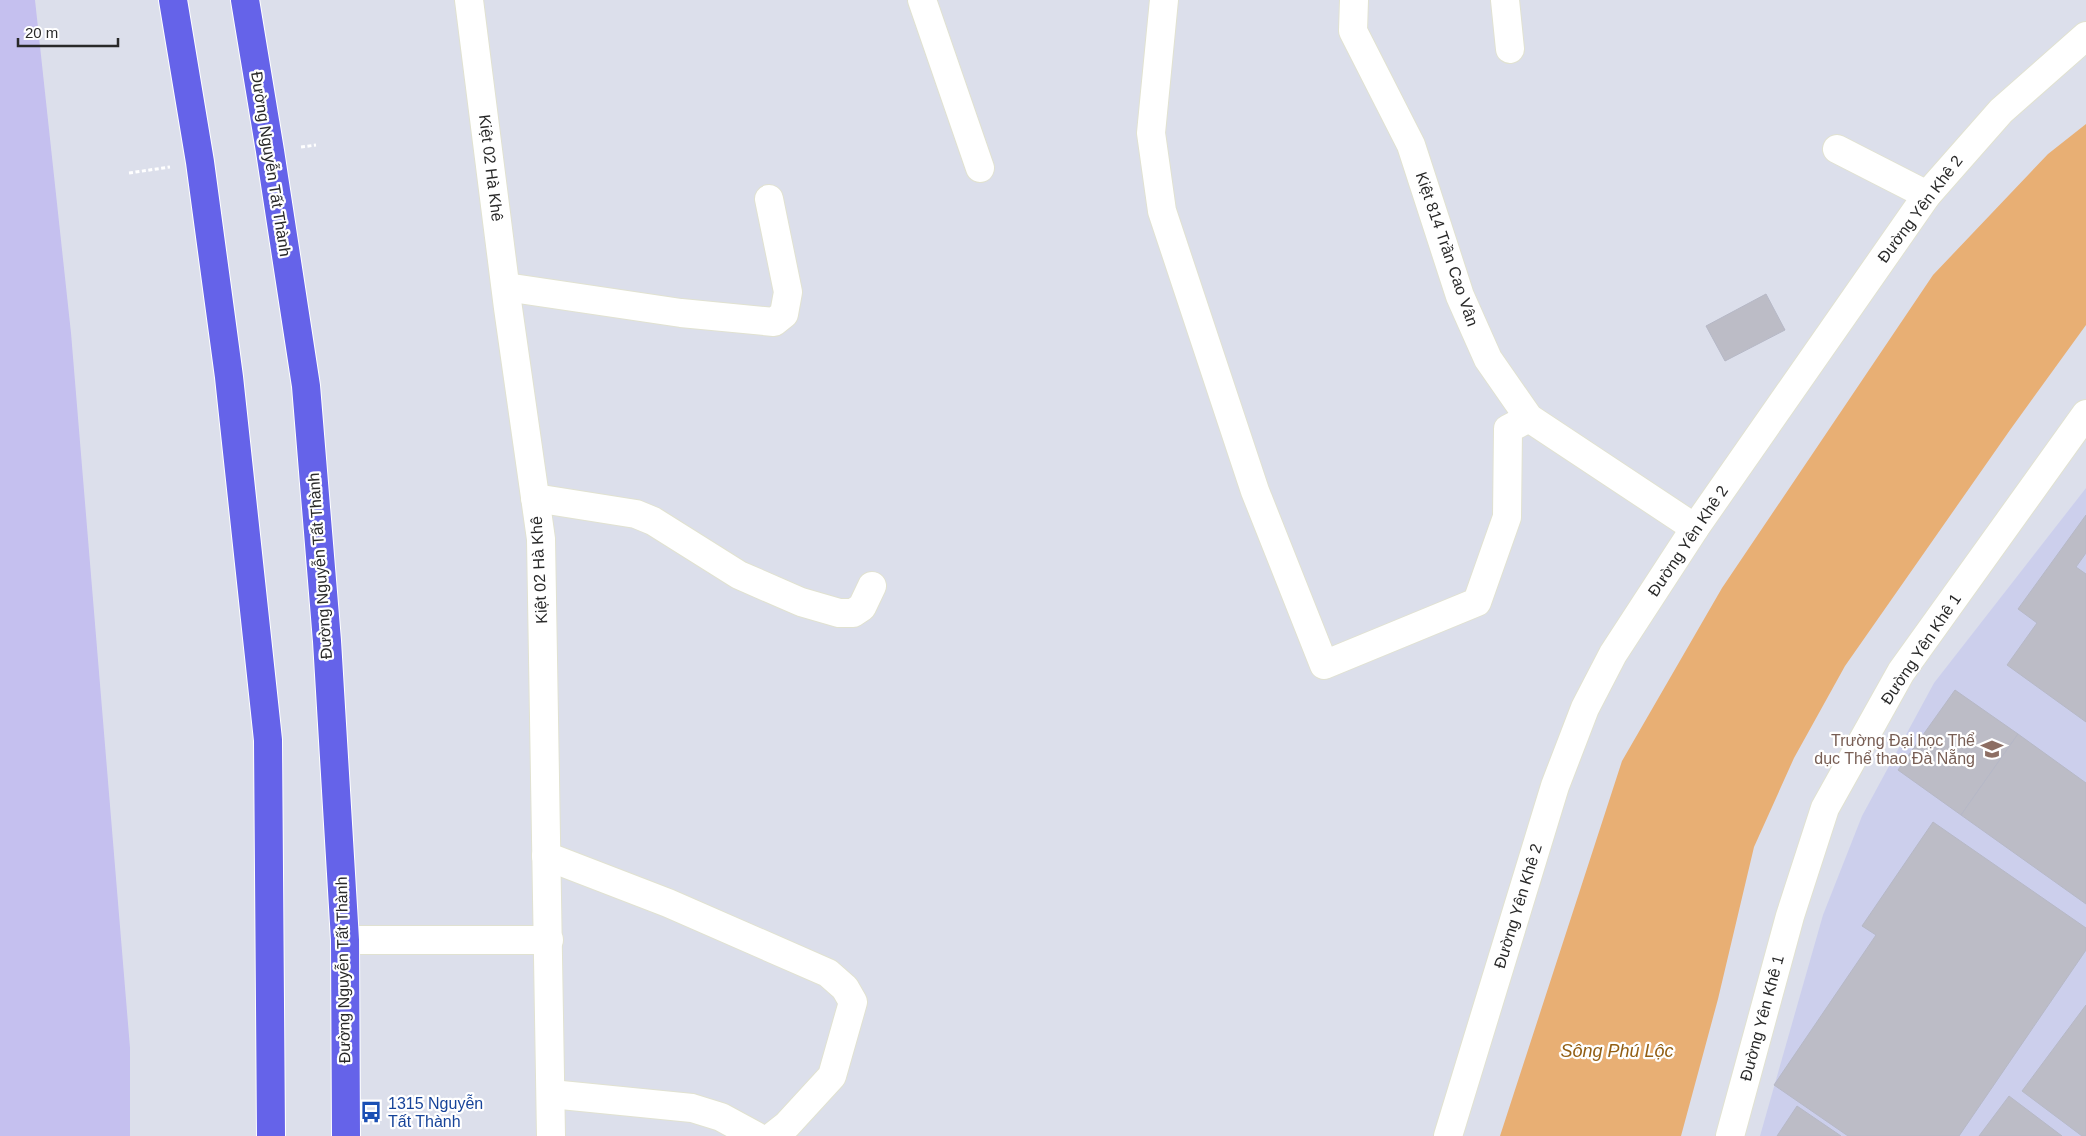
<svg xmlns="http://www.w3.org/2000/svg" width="2086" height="1136" viewBox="0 0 2086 1136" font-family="Helvetica,sans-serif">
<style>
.education{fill:#cccfec}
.sand{fill:#c5c0ef}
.water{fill:#e8af74}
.building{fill:#bcbcc6;stroke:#b6b8c6}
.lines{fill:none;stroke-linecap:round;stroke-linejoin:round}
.minor-casing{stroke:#e1e2d1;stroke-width:30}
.major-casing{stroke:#fff;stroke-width:30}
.path{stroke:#fff;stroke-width:3;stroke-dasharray:4 2.5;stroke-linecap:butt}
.minor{stroke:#fff;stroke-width:28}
.major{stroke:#6563e9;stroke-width:28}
.labels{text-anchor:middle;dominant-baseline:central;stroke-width:4.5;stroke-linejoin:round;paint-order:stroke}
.street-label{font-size:16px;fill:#292929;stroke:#fff}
.education-label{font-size:16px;fill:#785e54;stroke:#fff;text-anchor:end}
.transit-label{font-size:16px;fill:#164399;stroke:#fff;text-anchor:start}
.water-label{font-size:18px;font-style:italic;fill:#935f14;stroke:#fff}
</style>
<rect width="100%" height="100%" fill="#dcdfeb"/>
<polygon class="education" points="2086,488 2086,1136 1760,1136 1823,915 1862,816 1934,683"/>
<polygon class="sand" points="0,0 35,0 71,333 130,1048 130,1136 0,1136"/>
<polygon class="water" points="2086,124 2086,325 2010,430 1845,666 1794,758 1754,847 1718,999 1681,1136 1500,1136 1622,761 1722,588 1933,275 2048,154"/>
<g class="building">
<polygon points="1766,294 1785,330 1725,361 1706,326"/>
<polygon points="2086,515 2086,553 2076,567 2086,574 2086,722 2007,665 2037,623 2018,609"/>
<polygon points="1955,690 2018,734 1961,815 1898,770"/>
<polygon points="2018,734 2086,783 2086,904 1961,815"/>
<polygon points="1933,822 2086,928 2086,950 1959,1136 1848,1136 1774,1085 1876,935 1862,926"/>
<polygon points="2086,1005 2086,1136 2082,1136 2022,1091"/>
<polygon points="2009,1096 2062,1136 1979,1136"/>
<polygon points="1797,1106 1841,1136 1777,1136"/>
</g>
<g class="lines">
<g class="minor-casing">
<g id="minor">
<polyline points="469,0 508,308 541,539 551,1136"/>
<polyline points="922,0 980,168"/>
<polyline points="1164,0 1151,133 1162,211 1255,491 1324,665 1477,602 1507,517 1508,429 1529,418"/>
<polyline points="1354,0 1353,31 1411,145 1460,296 1488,359 1529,418 1695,528"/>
<polyline points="1505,0 1510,49"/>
<polyline points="1837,149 1927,195"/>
<polyline points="506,287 681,313 774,322 784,314 788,292 769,199"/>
<polyline points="535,498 636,514 653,521 739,575 801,602 839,613 853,613 862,607 872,586"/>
<polyline points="546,856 668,903 828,973 845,988 853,1002 832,1076 787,1125 773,1136"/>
<polyline points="345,940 549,940"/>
<polyline points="551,1094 692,1108 721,1117 756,1136"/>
<polyline points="1448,1136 1555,786 1585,708 1613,654 1695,528 1927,195 2001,111 2086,36"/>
<polyline points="1730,1136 1790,916 1825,808 1901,672 2086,414"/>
</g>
</g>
<g class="major-casing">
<g id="major">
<polyline points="173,0 200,162 229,377 268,740 271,1136"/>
<polyline points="245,0 270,151 306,386 327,641 345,940 346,1136"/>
</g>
</g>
<g class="path">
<polyline points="301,147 316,145"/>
<polyline points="129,173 170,167"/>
</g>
<use href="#minor" class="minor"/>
<use href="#major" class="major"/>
</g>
<defs>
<g id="school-bare" transform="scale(1.725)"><path d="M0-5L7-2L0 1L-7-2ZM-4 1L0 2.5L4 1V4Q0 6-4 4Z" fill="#8d6e63" stroke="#fff" stroke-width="2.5" paint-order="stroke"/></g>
<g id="bus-bare" transform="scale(1.725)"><path d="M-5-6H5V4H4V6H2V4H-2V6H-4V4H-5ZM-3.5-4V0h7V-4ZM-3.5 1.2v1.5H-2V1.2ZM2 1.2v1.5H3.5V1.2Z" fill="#1a4fb4" stroke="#fff" stroke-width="2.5" paint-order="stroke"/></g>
</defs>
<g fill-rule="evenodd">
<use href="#school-bare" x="1992" y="749"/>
<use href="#bus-bare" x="371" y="1112"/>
</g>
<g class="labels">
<g class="street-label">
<text transform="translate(271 164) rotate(81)">Đường Nguyễn Tất Thành</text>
<text transform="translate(491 168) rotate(83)">Kiệt 02 Hà Khê</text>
<text transform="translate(1920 209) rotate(-53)">Đường Yên Khê 2</text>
<text transform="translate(1447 249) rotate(71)">Kiệt 814 Trần Cao Vân</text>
<text transform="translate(1688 541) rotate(-56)">Đường Yên Khê 2</text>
<text transform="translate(320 566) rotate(-94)">Đường Nguyễn Tất Thành</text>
<text transform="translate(539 570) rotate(-93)">Kiệt 02 Hà Khê</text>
<text transform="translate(1921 649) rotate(-56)">Đường Yên Khê 1</text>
<text transform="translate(1518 906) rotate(-73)">Đường Yên Khê 2</text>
<text transform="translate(343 970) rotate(-91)">Đường Nguyễn Tất Thành</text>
<text transform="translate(1762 1018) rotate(-75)">Đường Yên Khê 1</text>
</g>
<g class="education-label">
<text x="1975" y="740">Trường Đại học Thể<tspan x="1975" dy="18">dục Thể thao Đà Nẵng</tspan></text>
</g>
<g class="transit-label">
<text x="388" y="1103">1315 Nguyễn<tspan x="388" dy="18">Tất Thành</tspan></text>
</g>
<g class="water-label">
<text x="1617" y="1051">Sông Phú Lộc</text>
</g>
</g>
<path d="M18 38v8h100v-8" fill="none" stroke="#292929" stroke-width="2.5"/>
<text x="25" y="38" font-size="15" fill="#292929" stroke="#ffffff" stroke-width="4" paint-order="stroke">20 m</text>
</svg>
